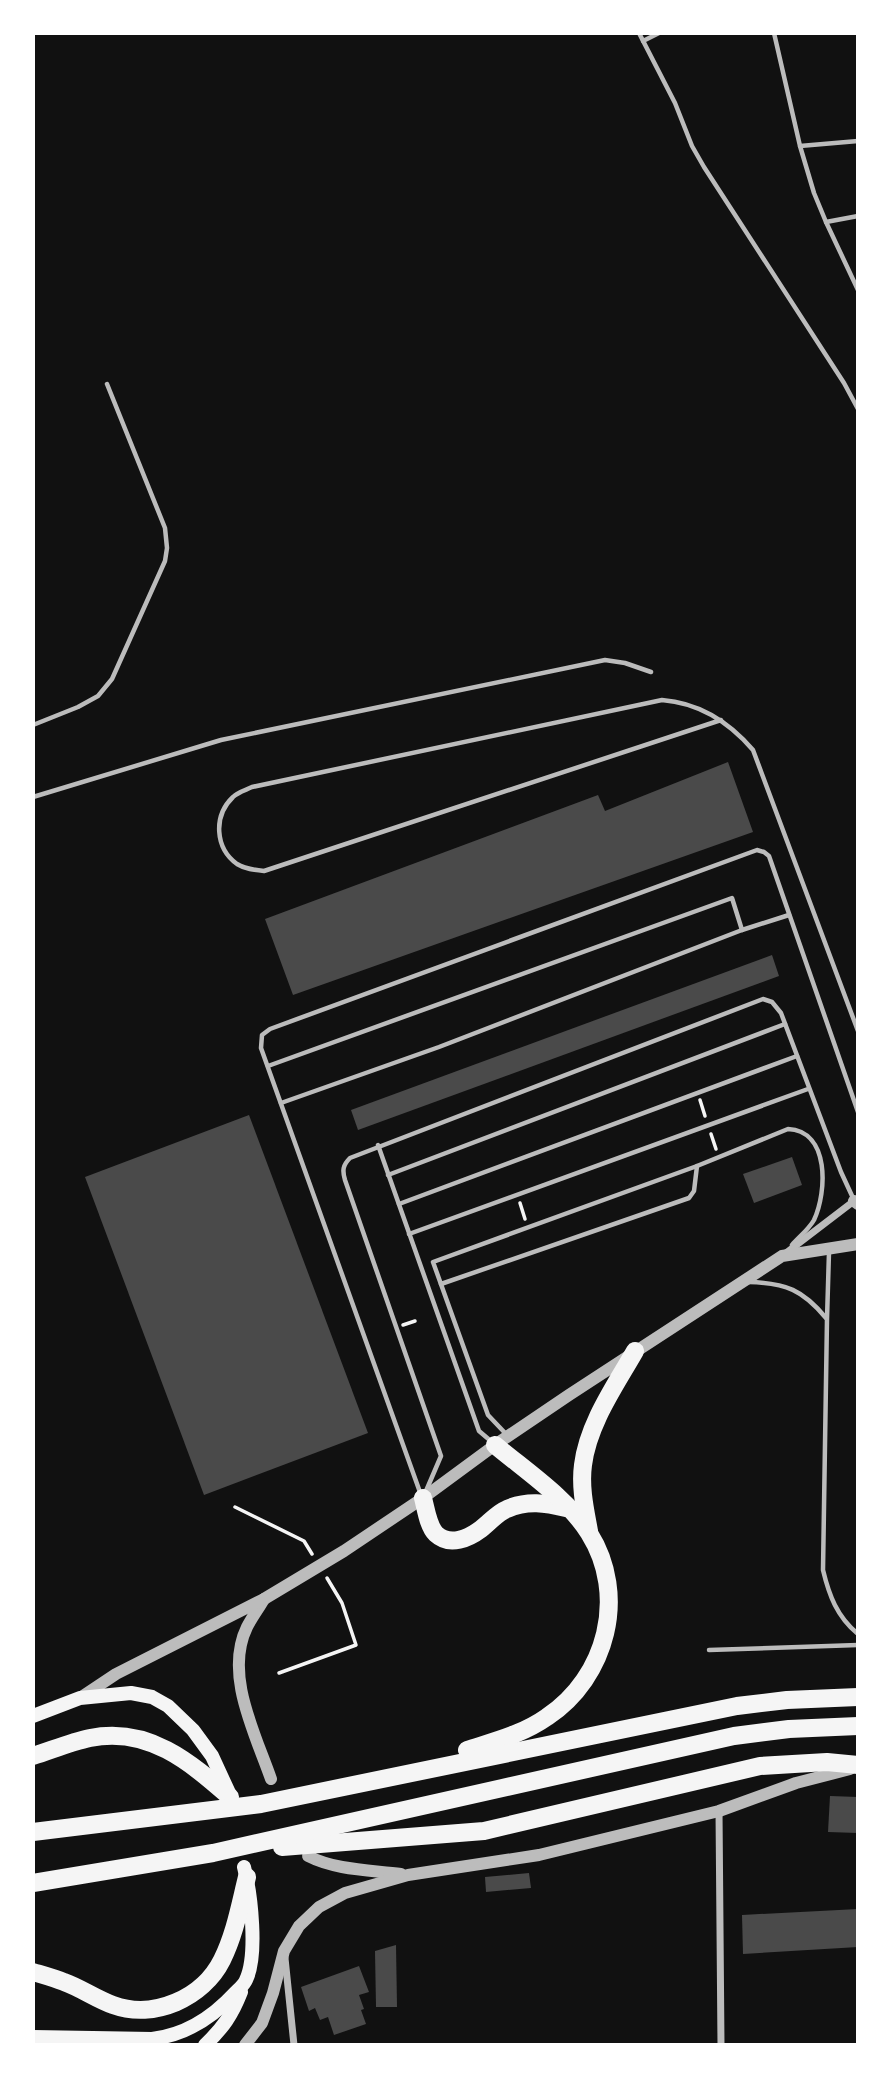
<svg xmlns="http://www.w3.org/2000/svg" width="891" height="2078" viewBox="0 0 891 2078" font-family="Signika,sans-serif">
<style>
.building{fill:#4a4a4a}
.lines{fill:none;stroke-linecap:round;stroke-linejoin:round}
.path{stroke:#f5f5f5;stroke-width:3.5}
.service{stroke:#bcbcbc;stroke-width:4.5}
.minor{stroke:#bcbcbc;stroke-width:7}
.tertiary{stroke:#bcbcbc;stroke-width:12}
.secondary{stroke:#f5f5f5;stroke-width:14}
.motorway{stroke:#f5f5f5;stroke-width:18}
</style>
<rect width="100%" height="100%" fill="#111"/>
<g class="building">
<polygon points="728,762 753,832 293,995 265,919 598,795 605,811"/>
<polygon points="772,955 779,976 358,1130 351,1110"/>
<polygon points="249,1115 368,1433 204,1495 85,1177"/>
<polygon points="792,1157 802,1185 754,1203 743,1174"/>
<polygon points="830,1796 858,1797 858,1833 828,1832"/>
<polygon points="529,1873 531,1888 486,1892 485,1877"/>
<polygon points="858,1909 858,1947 743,1954 742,1915"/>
<polygon points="396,1945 397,2007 376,2007 375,1951"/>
<polygon points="359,1966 369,1992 359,1995 364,2009 361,2010 366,2024 334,2035 328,2017 320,2020 315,2008 309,2011 301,1987"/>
</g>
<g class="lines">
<g class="path">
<polyline points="700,1100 705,1116"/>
<polyline points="711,1134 716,1149"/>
<polyline points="520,1203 525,1219"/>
<polyline points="403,1325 415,1321"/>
<polyline points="235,1507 304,1541 312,1554"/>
<polyline points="279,1673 356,1645 342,1603 327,1578"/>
</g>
<g class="service">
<polyline points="639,33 675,103 692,146 704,167 844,383 858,409"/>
<polyline points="774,33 800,146 814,193 826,222 858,290"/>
<polyline points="643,41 659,33"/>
<polyline points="800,146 858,141"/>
<polyline points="826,222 858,216"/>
<path d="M721,720L264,871C254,870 245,869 237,864C215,848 213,816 233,797C238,792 246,790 252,787L662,700C700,703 729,722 753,750L858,1031"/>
<polyline points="33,725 78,707 98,696 112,679 165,561 167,548 165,528 107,384"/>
<polyline points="33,797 221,740 605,660 625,663 651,672"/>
<polyline points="268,1066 732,898 742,930"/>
<polyline points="281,1103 439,1047 742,930 789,915"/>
<polyline points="378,1145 479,1431 492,1442"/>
<polyline points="388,1175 785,1024"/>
<polyline points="399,1204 797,1056"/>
<polyline points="409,1234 808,1089"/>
<path d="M829,1252L827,1319L823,1570C829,1595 837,1617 858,1634"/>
<path d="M749,1282C786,1283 803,1290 826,1318"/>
<polyline points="441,1284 689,1198 694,1191 697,1166"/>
<path d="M506,1434L488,1415L433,1262L697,1166L788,1129C830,1131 827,1192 814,1220C809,1229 799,1237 792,1245"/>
<path d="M426,1491L441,1456L345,1180C342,1170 343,1165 350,1158L763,999L772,1002L781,1013L841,1172L853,1198"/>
<polyline points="421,1495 261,1048 262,1035 270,1029 757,850 764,852 769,856 858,1112"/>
<polyline points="709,1650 858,1645"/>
</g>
<g class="minor">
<polyline points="786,1253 854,1201"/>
<polyline points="719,1811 721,2045"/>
<polyline points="285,1958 294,2045"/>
</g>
<g class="tertiary">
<polyline points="854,1201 858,1204"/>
<path d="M264,1599C259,1608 252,1617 247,1627C224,1674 255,1733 271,1779"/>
<polyline points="80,1698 116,1674 264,1599 344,1551 423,1498 495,1445 569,1395 782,1256 858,1244"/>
<path d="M308,1856C335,1870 370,1870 401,1874"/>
<polyline points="245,2045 262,2023 273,1993 284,1951 299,1926 319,1907 345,1893 408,1875 539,1855 719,1811 796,1783 850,1769"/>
</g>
<g class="secondary">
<polyline points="33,1716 80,1698 131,1693 152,1697 168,1706 193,1730 212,1756 230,1795"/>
<path d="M33,2037L152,2039C186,2035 212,2018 235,1993C239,1989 244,1985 246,1980C258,1955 251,1894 244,1867"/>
<path d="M205,2045C223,2028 232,2015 241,1992"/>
</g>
<g class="motorway">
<path d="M423,1498C426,1509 428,1526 436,1534C450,1547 469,1538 481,1529C490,1522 497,1513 507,1509C527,1500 546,1503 566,1508"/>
<path d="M589,1531C585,1509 580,1487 583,1465C588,1424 615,1386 635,1351"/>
<path d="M467,1750C495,1741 523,1734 547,1717C607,1677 628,1595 589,1533C568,1499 526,1471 495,1445"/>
<path d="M33,1756C52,1750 71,1742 90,1738C148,1726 190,1762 230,1797"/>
<polyline points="33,1832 261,1804 737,1706 787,1700 858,1697"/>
<polyline points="282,1847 484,1831 760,1766 827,1762 858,1765"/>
<polyline points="33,1883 213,1853 734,1736 789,1729 858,1726"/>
<path d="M33,1972C43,1975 54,1978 64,1982C81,1988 96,1999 113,2005C154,2020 203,1998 222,1960C235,1934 240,1905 247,1877"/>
</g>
</g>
<rect width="891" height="2078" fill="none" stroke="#ffffff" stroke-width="70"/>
</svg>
